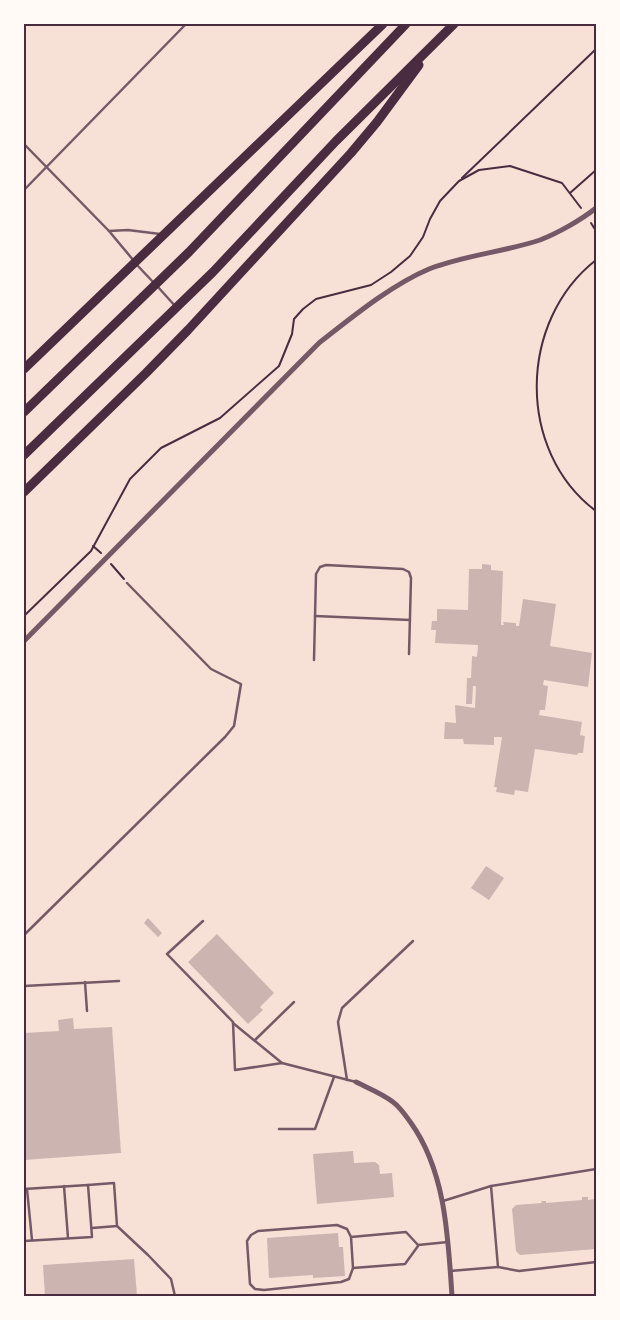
<svg xmlns="http://www.w3.org/2000/svg" width="620" height="1320" viewBox="0 0 620 1320" font-family="Signika,sans-serif">
<style>
.building{fill:#ccb4b1}
.lines{fill:none;stroke-linecap:round;stroke-linejoin:round}
.path{stroke:#4a2c40;stroke-width:2}
.service{stroke:#755966;stroke-width:2.5}
.minor{stroke:#755966;stroke-width:5}
.trunk{stroke:#4a2c40;stroke-width:9}
.neatline{fill:none;stroke:#4a2c40;stroke-width:2}
</style>
<rect width="100%" height="100%" fill="#f7e1d7"/>
<g class="building">
<polygon points="482,564 491,565 491,570 503,571 501,625 504,625 503,622 516,623 516,626 519,626 523,599 556,604 550,646 592,653 588,687 544,680 543,685 548,686 545,710 540,710 539,715 582,722 580,735 585,736 583,753 578,753 577,755 535,749 528,792 515,790 514,795 496,792 497,787 494,787 502,737 494,737 494,745 464,744 463,739 444,739 445,722 456,723 455,705 475,708 476,686 473,686 472,704 466,704 467,678 471,678 472,656 477,657 478,645 435,643 436,630 431,630 432,621 437,621 437,609 468,610 469,569 482,569"/>
<polygon points="486,866 504,878 489,900 471,888"/>
<polygon points="148,918 162,933 158,937 144,923"/>
<polygon points="217,934 274,993 260,1007 263,1010 248,1024 188,962"/>
<polygon points="73,1018 74,1029 112,1027 121,1153 24,1160 24,1033 59,1031 58,1020"/>
<polygon points="353,1151 354,1163 375,1162 379,1165 380,1174 392,1173 394,1197 317,1204 313,1154"/>
<polygon points="582,1197 588,1197 588,1200 596,1199 596,1249 520,1255 516,1251 512,1209 516,1205 542,1203 541,1201 546,1201 546,1203 582,1200"/>
<polygon points="338,1233 339,1247 343,1247 345,1276 313,1278 313,1275 269,1278 267,1238"/>
<polygon points="134,1259 137,1296 45,1296 43,1265"/>
</g>
<g class="lines">
<g class="path">
<polyline points="462,178 596,49"/>
<polyline points="570,193 596,170"/>
<polyline points="591,223 596,231"/>
<path d="M596,260C518,321 516,451 596,511"/>
<polyline points="93,546 101,553"/>
<polyline points="111,564 124,579"/>
<polyline points="24,616 91,551 130,479 161,448 220,418 279,366 292,334 294,319 303,309 316,299 371,285 391,272 410,256 423,237 430,219 440,201 459,181 479,170 510,166 562,183 581,208"/>
</g>
<g class="service">
<polyline points="24,144 109,231"/>
<polyline points="24,190 186,24"/>
<polyline points="134,261 109,231 128,230 160,234"/>
<polyline points="137,265 154,283"/>
<polyline points="158,287 176,307"/>
<polyline points="315,616 410,620"/>
<polyline points="314,660 316,574 320,567 326,565 403,569 409,572 411,578 409,654"/>
<polyline points="203,921 167,954 233,1022 235,1070 282,1063 356,1082"/>
<polyline points="24,935 225,737 234,726 241,684 211,669 127,583"/>
<polyline points="85,982 87,1011"/>
<polyline points="24,986 119,981"/>
<polyline points="233,1023 282,1063"/>
<polyline points="255,1040 294,1002"/>
<polyline points="347,1080 338,1022 342,1008 413,941"/>
<polyline points="279,1129 315,1129 334,1077"/>
<polyline points="88,1185 114,1183 117,1226 92,1228"/>
<polyline points="64,1186 68,1238"/>
<polyline points="491,1186 596,1169"/>
<polyline points="24,1189 88,1185 92,1237 24,1241"/>
<polyline points="27,1189 32,1240"/>
<polyline points="443,1201 491,1186 498,1267 450,1271"/>
<polygon points="337,1225 347,1229 351,1237 353,1268 349,1279 341,1282 264,1290 255,1289 250,1284 247,1241 251,1235 258,1231"/>
<polyline points="117,1226 148,1255 171,1279 175,1296"/>
<polyline points="351,1237 406,1232 418,1245 448,1242"/>
<polyline points="498,1267 519,1271 596,1262"/>
<polyline points="353,1268 405,1264 418,1246"/>
</g>
<g class="minor">
<path d="M24,641L319,343C351,318 391,285 429,269C465,255 504,252 540,240C558,233 581,220 596,208"/>
<path d="M356,1082C368,1088 383,1094 393,1102C400,1107 406,1116 411,1123C446,1172 448,1238 452,1296"/>
</g>
<g class="trunk">
<polyline points="24,369 383,24"/>
<polyline points="24,412 189,252 406,24"/>
<polyline points="24,455 213,272 336,141 454,24"/>
<polyline points="24,492 146,373 188,330 351,153 377,122 419,65"/>
</g>
</g>
<rect width="620" height="1320" fill="none" stroke="#fffaf5" stroke-width="50"/>
<rect x="25" y="25" width="570" height="1270" class="neatline"/>
</svg>
